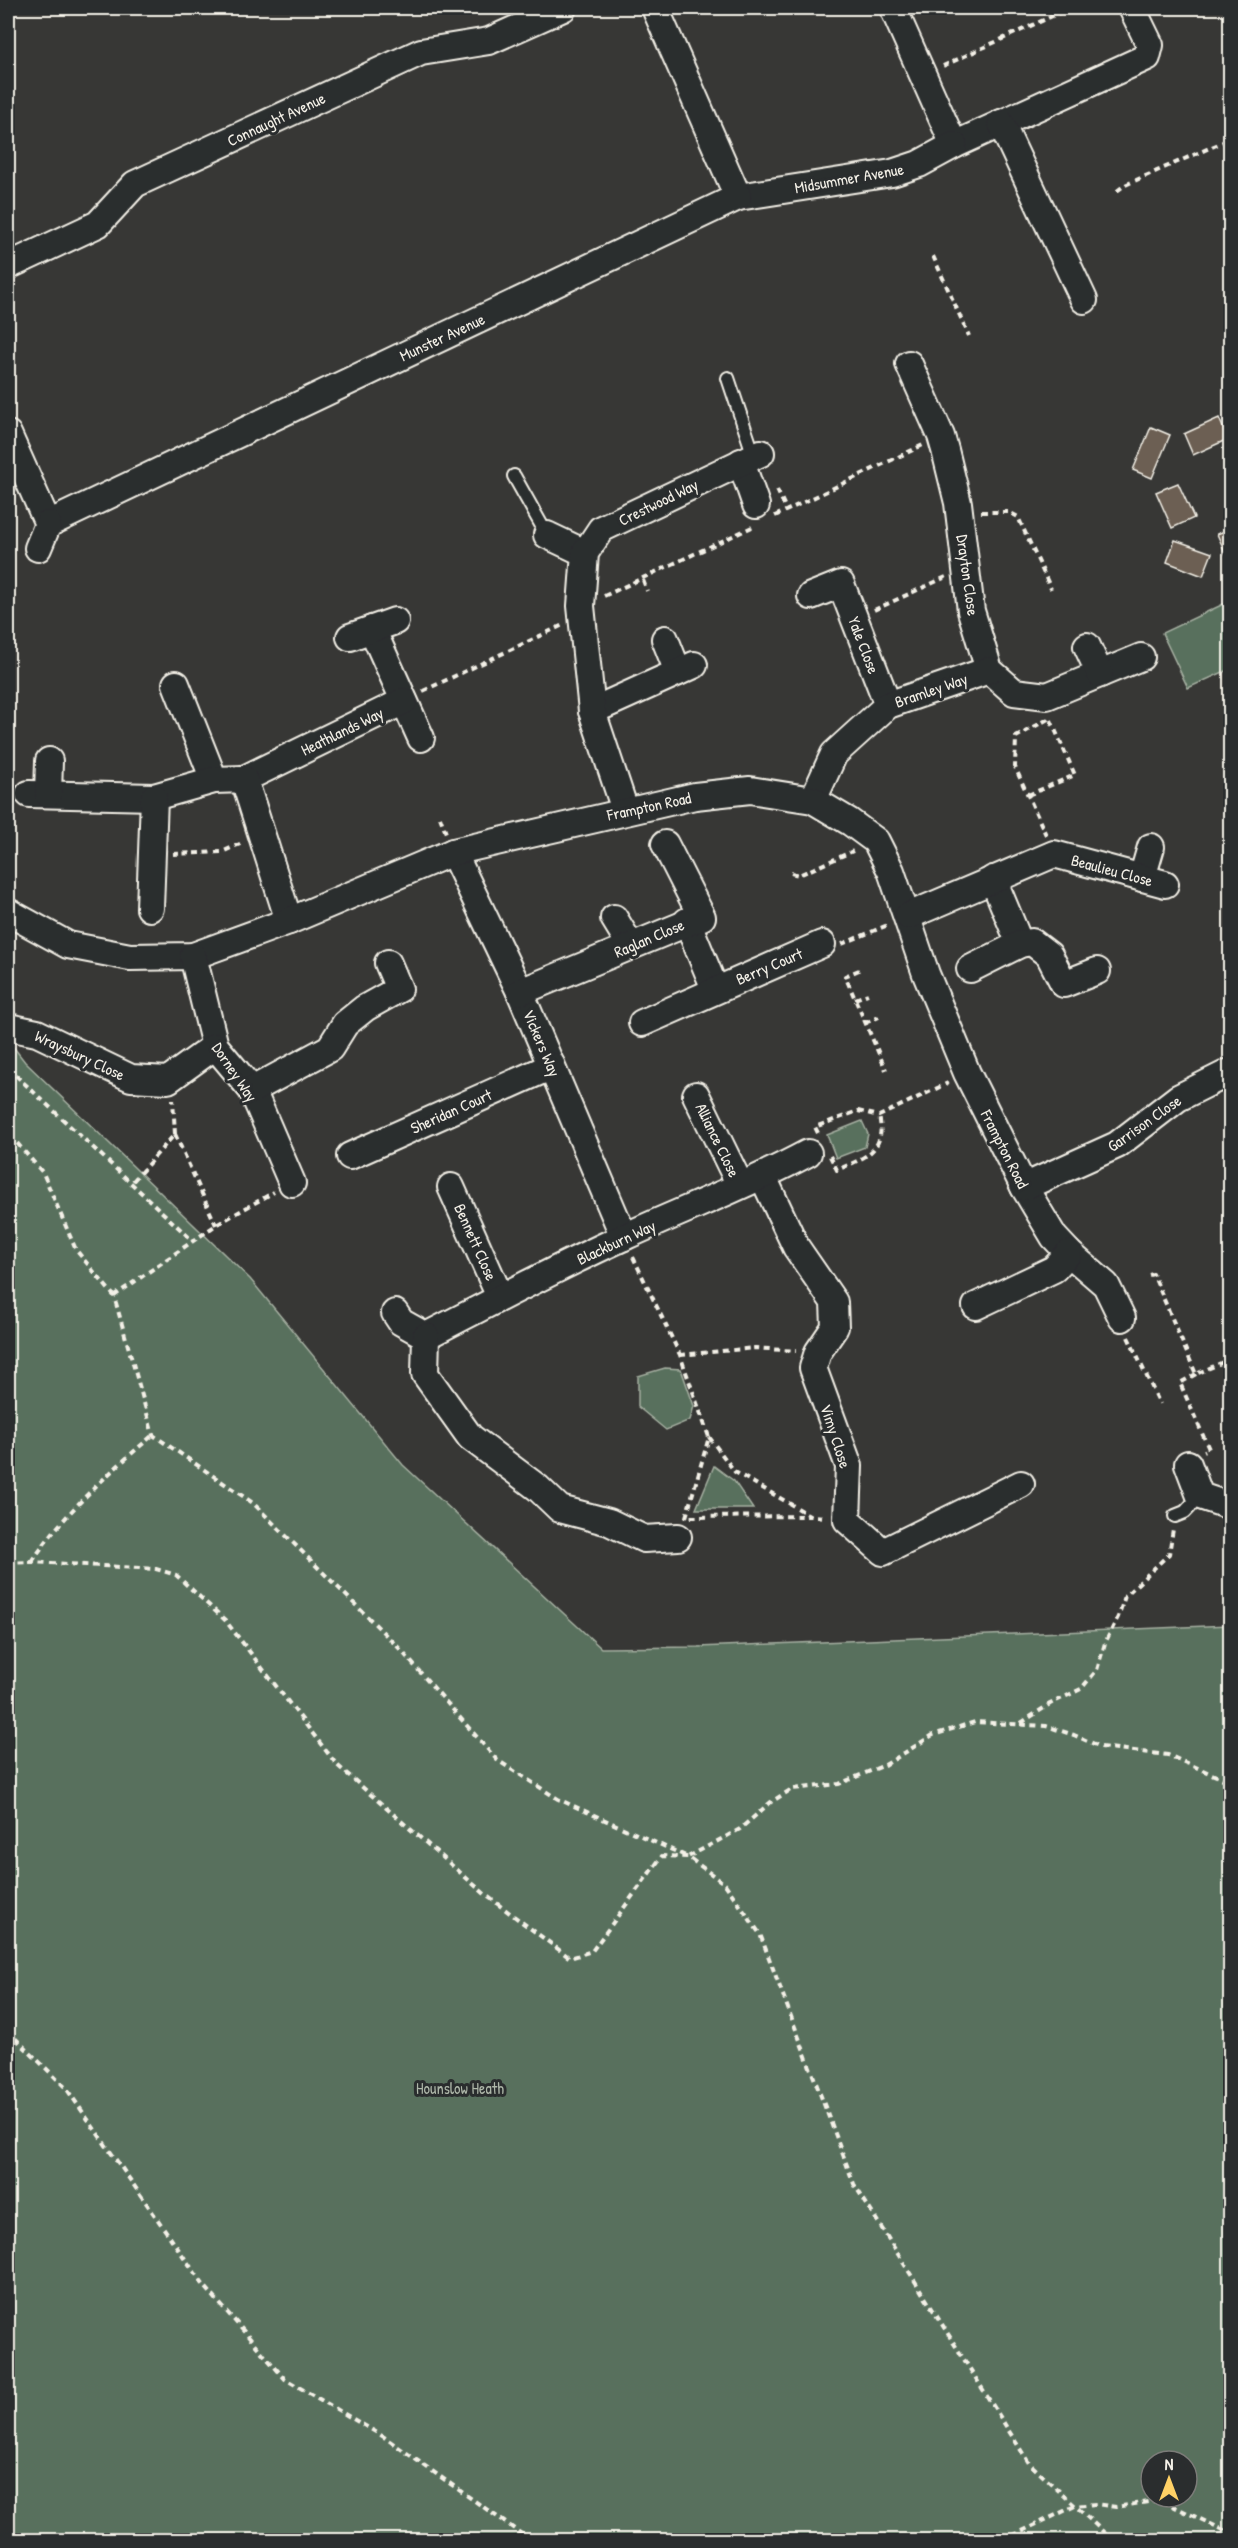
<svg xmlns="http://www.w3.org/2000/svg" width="1238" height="2548" viewBox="0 0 1238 2548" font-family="'Patrick Hand',sans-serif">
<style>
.green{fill:#58705d;stroke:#a6b0a2;stroke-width:1.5;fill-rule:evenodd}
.building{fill:#6c5f53;stroke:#f4f1e8;stroke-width:1.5}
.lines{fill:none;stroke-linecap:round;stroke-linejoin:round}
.lane-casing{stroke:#f4f1e8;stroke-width:16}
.street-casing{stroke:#f4f1e8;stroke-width:30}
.path{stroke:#f4f1e8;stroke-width:4;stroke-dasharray:6 4.5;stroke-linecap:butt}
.lane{stroke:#2a2d2e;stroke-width:12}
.street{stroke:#2a2d2e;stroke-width:26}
.labels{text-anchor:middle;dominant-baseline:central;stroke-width:6;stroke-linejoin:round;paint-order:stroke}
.street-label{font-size:16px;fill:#f4f1e8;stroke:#2a2d2e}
.park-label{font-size:16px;fill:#aeb7a9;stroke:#2a2d2e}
</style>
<rect width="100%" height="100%" fill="#373735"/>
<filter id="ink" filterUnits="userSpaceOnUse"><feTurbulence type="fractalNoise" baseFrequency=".0167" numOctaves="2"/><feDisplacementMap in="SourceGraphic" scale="12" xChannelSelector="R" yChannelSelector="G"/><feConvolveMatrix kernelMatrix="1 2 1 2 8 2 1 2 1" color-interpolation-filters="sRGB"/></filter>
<g filter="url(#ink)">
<g class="green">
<polygon points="1230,601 1230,669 1188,688 1162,633"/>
<path d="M8,1040L25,1062L250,1279L403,1465L601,1648L698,1647L1230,1625V2540H8ZM1151,2461H1187V2497H1151Z"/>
<polygon points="862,1121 868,1134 865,1147 836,1158 827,1135"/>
<polygon points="665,1368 681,1369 694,1406 690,1420 666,1430 638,1407 638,1376"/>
<polygon points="714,1466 734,1481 753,1509 696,1509"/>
</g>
<g class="building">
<polygon points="1219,418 1228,439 1193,455 1184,434"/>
<polygon points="1151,427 1170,435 1152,478 1133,470"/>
<polygon points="1178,483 1194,518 1172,528 1156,492"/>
<polygon points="1230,529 1230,563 1217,534"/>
<polygon points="1175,540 1212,553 1203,576 1167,562"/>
</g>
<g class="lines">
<g class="lane-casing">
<g id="lane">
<polyline points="728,378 754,456"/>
<polyline points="514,476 547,535"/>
<polyline points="1175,1516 1185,1512 1200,1496"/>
</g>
</g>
<g class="street-casing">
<g id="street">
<polyline points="893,8 954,145 1147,57 1150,45 1132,8"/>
<polyline points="1001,123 1084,300"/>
<polyline points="738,197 892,173 919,164 954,145"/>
<polyline points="8,266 98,224 135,184 421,52 489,41 563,8"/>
<polyline points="909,364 941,436 945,450 958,503 971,611 989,670 1014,692 1047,696 1141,657"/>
<polyline points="8,434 48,524 738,197 655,8"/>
<polyline points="741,462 756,505"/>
<polyline points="547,535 585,553"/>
<polyline points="38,548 48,524"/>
<polyline points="811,596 841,584 888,705"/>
<polyline points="372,629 421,738"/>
<polyline points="350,637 395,621"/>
<polyline points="665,639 678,672"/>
<polyline points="1087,646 1100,674"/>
<polyline points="176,684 214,780"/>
<polyline points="592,711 694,665"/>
<polyline points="244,779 404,701"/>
<polyline points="29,794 154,797 214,780 244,779 289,921"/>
<polyline points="48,794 49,761"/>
<polyline points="813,800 834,754 888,705 989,670"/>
<polyline points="625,810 592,711 581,606 585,553 601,529 761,453"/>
<polyline points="453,852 520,992 624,1237"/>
<polyline points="1142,878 1151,847"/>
<polyline points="993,879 1020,944"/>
<polyline points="150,908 154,797"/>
<polyline points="8,912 68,945 130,957 193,956 289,921 453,852 695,796 750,790 813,800 850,822 876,841 891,871 926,974 967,1073 1024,1187 1054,1237 1069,1253 1106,1285 1122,1318"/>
<polyline points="908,916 1054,854 1165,884"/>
<polyline points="614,918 631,946"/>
<polyline points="687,921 715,989"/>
<polyline points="193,956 215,1046 252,1090 292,1183"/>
<polyline points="970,969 1020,944 1032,942 1049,955 1064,984 1097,971"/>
<polyline points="520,992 702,917 665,844"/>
<polyline points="642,1023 822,944"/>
<polyline points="8,1027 37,1033 131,1078 168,1080 215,1046"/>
<polyline points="252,1090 330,1048 345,1024 365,1008 399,989 388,963"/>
<polyline points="696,1095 740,1185"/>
<polyline points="350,1156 552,1066"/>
<polyline points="763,1177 796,1247 834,1302 835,1327 818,1352 813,1368 849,1466 847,1520 883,1552 1021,1484"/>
<polyline points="451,1187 500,1297"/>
<polyline points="1024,1187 1117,1145 1178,1098 1230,1072"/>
<polyline points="976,1306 1054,1269 1069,1253"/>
<path d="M395,1313L401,1322L426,1336C492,1302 558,1267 626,1236C687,1208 749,1185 808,1153"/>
<polyline points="426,1336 425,1374 470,1437 538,1488 560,1509 609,1522 644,1539 678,1537"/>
<polyline points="1188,1464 1200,1496 1230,1506"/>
</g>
</g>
<g class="path">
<polyline points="943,66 1070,8"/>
<polyline points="1117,191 1125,185 1230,139"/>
<polyline points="933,256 969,336"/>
<polyline points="777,490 787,511"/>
<polyline points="981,512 1009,512 1018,517 1051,589"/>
<polyline points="775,516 923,445"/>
<polyline points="643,580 647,591"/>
<polyline points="604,596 752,527"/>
<polyline points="874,610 946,577"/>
<polyline points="423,691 563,625"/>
<polyline points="1028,795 1075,775 1050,718 1016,737 1015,767 1046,835"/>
<polyline points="440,817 446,833"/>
<polyline points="173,854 222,852 242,843"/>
<polyline points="791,873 799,875 853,851"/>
<polyline points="842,944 888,925"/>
<polyline points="859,970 845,976 886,1070"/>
<polyline points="855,999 868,994"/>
<polyline points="865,1023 879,1017"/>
<polyline points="8,1068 193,1241"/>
<polyline points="818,1133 815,1127 858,1111 879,1116 948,1083"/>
<polyline points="175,1134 216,1225"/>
<polyline points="8,1138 17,1143 43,1173 76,1250 114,1296 153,1435 253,1503 399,1648 497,1760 558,1799 688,1857 740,1829 771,1802 792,1789 839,1784 885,1765 933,1735 975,1722 1046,1726 1074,1735 1101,1747 1168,1755 1230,1782"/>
<path d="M830,1156L837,1170C864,1158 887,1151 879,1116"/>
<polyline points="133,1181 175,1134 173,1099"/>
<polyline points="633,1257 680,1355 709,1437 686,1517 811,1516"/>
<polyline points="1149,1275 1153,1274 1196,1374 1230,1359"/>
<polyline points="114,1296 216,1225 274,1192"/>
<polyline points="1128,1337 1160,1404"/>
<polyline points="680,1355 755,1348 796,1351"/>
<polyline points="1196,1374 1180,1383 1209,1449 1204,1451"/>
<polyline points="709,1437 735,1472 811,1516 826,1517"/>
<path d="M32,1562C63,1513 109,1473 153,1435"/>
<polyline points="8,1563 32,1562 156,1569 176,1575 225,1620 337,1765 487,1896 570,1958 592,1951 662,1856 688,1857 725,1884 760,1934 854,2184 1029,2463 1112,2540"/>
<polyline points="1021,1723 1050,1704 1081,1689 1097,1670 1105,1643 1118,1617 1125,1596 1169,1554 1173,1529"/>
<polyline points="8,2031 66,2088 202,2283 285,2379 384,2437 530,2540"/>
<polyline points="1003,2540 1075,2506 1096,2504 1116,2507 1160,2500 1230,2533"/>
</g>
<use href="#lane" class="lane"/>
<use href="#street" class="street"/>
</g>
</g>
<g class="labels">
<g class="street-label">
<text transform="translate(276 119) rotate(-25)">Connaught Avenue</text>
<text transform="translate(849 178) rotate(-10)">Midsummer Avenue</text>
<text transform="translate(442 337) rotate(-25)">Munster Avenue</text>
<text transform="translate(658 502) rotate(-26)">Crestwood Way</text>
<text transform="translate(968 575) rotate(82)">Drayton Close</text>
<text transform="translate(864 645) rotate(69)">Yale Close</text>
<text transform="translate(931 690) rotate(-19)">Bramley Way</text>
<text transform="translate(342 731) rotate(-26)">Heathlands Way</text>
<text transform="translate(649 806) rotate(-12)">Frampton Road</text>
<text transform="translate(1112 870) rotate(15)">Beaulieu Close</text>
<text transform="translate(649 938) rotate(-23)">Raglan Close</text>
<text transform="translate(769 966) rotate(-23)">Berry Court</text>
<text transform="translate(542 1043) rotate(67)">Vickers Way</text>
<text transform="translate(80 1055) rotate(25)">Wraysbury Close</text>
<text transform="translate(235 1072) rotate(56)">Dorney Way</text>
<text transform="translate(451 1111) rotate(-24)">Sheridan Court</text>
<text transform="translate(1144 1123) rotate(-35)">Garrison Close</text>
<text transform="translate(718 1140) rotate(64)">Alliance Close</text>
<text transform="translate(1005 1149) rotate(63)">Frampton Road</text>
<text transform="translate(476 1242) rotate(66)">Bennett Close</text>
<text transform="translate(616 1242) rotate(-25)">Blackburn Way</text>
<text transform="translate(836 1436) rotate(72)">Vimy Close</text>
</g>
<g class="park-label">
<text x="460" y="2088">Hounslow Heath</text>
</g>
</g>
<rect width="1238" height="2548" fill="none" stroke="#2a2d2e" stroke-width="30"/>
<rect x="15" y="15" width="1208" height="2518" fill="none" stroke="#f4f1e8" stroke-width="2" filter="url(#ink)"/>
<g transform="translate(1169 2479)"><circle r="28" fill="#2a2d2e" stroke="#7b7b78" stroke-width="1.5"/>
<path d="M0-4.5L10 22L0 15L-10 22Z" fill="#ffd166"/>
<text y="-9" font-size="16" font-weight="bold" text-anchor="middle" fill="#f4f1e8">N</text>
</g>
</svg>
